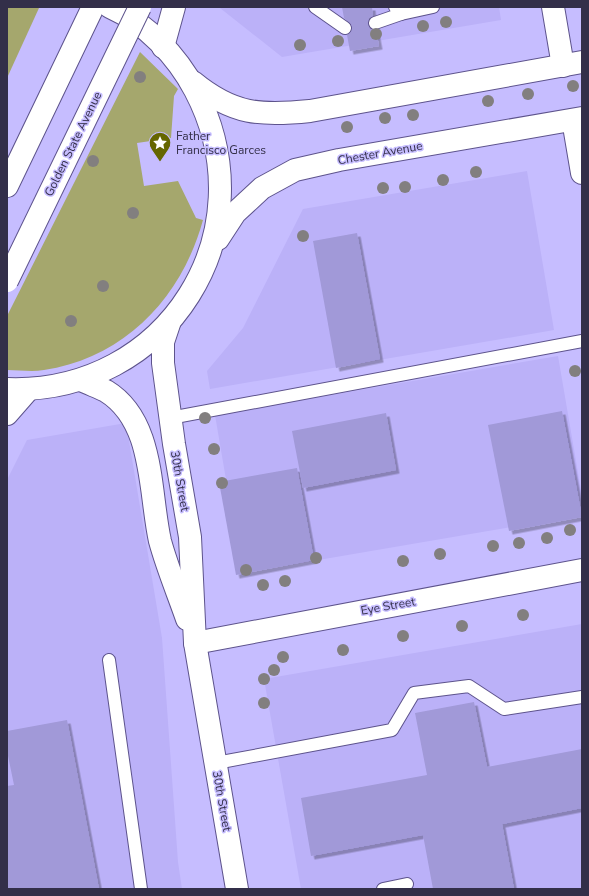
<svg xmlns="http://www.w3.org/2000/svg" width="589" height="896" viewBox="0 0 589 896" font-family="'Nunito Sans',sans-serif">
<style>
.built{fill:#bbb1f8}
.green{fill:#a5a76d}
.building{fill:#a199d8;filter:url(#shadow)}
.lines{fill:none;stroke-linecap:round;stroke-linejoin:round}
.lane-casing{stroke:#5d538c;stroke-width:14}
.street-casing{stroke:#5d538c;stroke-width:24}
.secondary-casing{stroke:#5d538c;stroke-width:24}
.highway-casing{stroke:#5d538c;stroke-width:24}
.lane{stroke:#fff;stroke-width:12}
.street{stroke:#fff;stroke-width:22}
.secondary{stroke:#fff;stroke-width:22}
.highway{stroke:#fff;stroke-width:22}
.highway-bridge-casing{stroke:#5d538c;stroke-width:24;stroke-linecap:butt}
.highway-bridge{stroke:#fff;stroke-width:22}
.tree{fill:#827f7f}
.labels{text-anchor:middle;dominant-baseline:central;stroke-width:3;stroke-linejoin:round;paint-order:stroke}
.poi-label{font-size:12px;fill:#332f49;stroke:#c6bdff;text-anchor:start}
.street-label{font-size:12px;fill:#332f49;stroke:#c6bdff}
</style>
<defs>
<filter id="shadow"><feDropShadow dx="3.5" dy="3.5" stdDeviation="0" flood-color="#0004"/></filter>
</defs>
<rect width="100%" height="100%" fill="#c6bdff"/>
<g class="built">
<polygon points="221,7 499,7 501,20 282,57 220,8"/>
<polygon points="527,171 554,330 210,389 207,371 243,328 303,209"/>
<polygon points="558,356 582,496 582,515 242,573 215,415"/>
<polygon points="126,423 162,638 178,862 182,889 7,889 7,480 27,440"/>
<polygon points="582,624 582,889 301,889 264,679"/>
</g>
<g class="green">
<polygon points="7,7 39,8 7,78"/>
<path d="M140,52L178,89L174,96L171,138L137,143L144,186L178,181L196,218L203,220C182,297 125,358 44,370C32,372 19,370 7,370V316Z"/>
</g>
<g class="building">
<polygon points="342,7 372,7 373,16 369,18 368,25 370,29 376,30 379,46 350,51 347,35 351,32 352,25 344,18"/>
<polygon points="357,233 380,359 336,368 313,241"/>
<polygon points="562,411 582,517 509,531 488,425"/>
<polygon points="386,413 396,470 303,488 292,431"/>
<polygon points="297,468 314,560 236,575 219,482"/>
<polygon points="474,702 487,767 582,749 582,808 502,824 514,889 433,889 423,835 311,856 301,798 427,775 415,713"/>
<polygon points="67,720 99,889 7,889 7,786 14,785 7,751 7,731"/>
</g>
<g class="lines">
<g class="lane-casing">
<g id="lane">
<polyline points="315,7 345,28"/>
<polyline points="395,7 401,14 433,7"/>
<polyline points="375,23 401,14"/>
<polyline points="170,418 582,341"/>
<polyline points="109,660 141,889"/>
<polyline points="216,763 392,730 414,693 469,686 504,709 582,697"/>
<polyline points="383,889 407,884"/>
</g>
</g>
<g class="street-casing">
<g id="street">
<polyline points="553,7 563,66"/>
<polyline points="573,120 582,173"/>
<polyline points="195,643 582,570"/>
</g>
</g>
<g class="secondary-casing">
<g id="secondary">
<polyline points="163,47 174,7"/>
<path d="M193,82C233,115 261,116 310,111L582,62"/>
<polyline points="218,239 235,213 262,188 295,170 339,160 582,118"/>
<polyline points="170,321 163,342 163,363 174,444 190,537 195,643 237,889"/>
<path d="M81,380C89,384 98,387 106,391C155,421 149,492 160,541C167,567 178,593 187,619"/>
<path d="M7,389C167,395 270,232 195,90C177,56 146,23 110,7"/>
<polyline points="7,414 28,390"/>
</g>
</g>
<g class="highway-casing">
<polyline id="highway" points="7,186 93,7"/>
</g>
<use href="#lane" class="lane"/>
<use href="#street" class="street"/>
<use href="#secondary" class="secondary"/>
<use href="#highway" class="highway"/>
<g class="highway-bridge-casing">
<polyline id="highway-bridge" points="7,281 140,7"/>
</g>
<use href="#highway-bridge" class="highway-bridge"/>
</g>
<g class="tree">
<circle cx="446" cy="22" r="6"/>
<circle cx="423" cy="26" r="6"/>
<circle cx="376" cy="34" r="6"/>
<circle cx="338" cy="41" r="6"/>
<circle cx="300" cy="45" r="6"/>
<circle cx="140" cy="77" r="6"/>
<circle cx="573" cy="86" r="6"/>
<circle cx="528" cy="94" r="6"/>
<circle cx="488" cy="101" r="6"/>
<circle cx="413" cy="115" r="6"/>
<circle cx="385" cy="118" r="6"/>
<circle cx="347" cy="127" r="6"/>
<circle cx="93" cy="161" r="6"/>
<circle cx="476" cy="172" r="6"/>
<circle cx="443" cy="180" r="6"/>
<circle cx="405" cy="187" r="6"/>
<circle cx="383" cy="188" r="6"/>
<circle cx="133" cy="213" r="6"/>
<circle cx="303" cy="236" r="6"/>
<circle cx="103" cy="286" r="6"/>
<circle cx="71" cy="321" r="6"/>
<circle cx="575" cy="371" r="6"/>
<circle cx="205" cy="418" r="6"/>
<circle cx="214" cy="449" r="6"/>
<circle cx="222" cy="483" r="6"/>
<circle cx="570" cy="530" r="6"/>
<circle cx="547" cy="538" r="6"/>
<circle cx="519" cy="543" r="6"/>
<circle cx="493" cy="546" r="6"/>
<circle cx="440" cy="554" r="6"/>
<circle cx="316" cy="558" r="6"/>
<circle cx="403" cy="561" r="6"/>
<circle cx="246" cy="570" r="6"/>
<circle cx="285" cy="581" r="6"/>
<circle cx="263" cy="585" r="6"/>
<circle cx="523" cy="615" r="6"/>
<circle cx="462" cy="626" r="6"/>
<circle cx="403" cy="636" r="6"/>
<circle cx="343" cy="650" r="6"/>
<circle cx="283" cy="657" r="6"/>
<circle cx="274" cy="670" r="6"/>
<circle cx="264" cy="679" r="6"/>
<circle cx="264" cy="703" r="6"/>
</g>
<defs>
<g id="sight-pin" transform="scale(1.15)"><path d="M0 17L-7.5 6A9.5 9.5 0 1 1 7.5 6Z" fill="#656600" stroke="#c6bdff"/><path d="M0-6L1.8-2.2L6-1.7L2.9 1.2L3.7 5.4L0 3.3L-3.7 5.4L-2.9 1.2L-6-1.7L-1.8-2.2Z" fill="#fff"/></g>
</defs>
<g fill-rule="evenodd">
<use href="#sight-pin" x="160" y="143"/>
</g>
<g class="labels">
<g class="poi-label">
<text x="176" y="136">Father<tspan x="176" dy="14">Francisco Garces</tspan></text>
</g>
<g class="street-label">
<text transform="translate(73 144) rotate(-64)">Golden State Avenue</text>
<text transform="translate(380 153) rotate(-10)">Chester Avenue</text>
<text transform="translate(180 481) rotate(80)">30th Street</text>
<text transform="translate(388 606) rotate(-10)">Eye Street</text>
<text transform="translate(222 801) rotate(80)">30th Street</text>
</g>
</g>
<rect width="589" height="896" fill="none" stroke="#332f49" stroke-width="16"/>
</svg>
